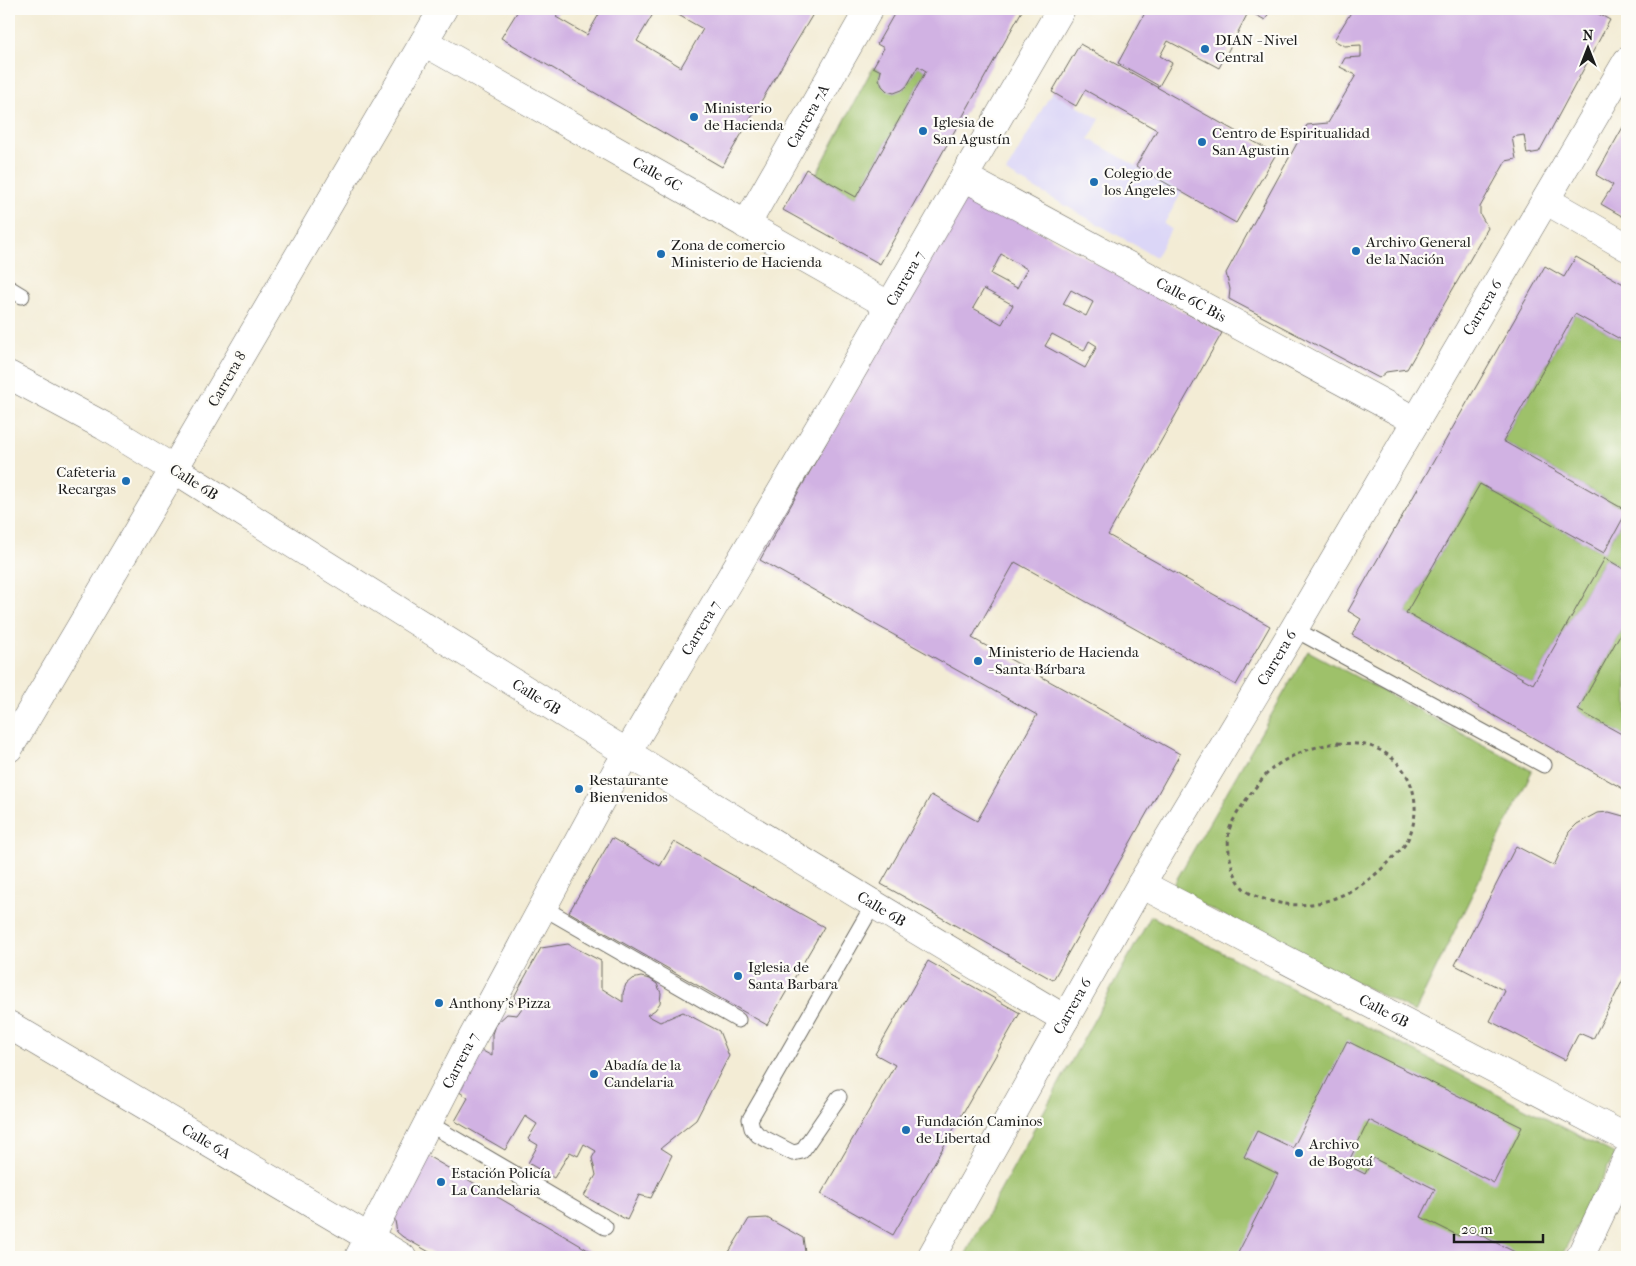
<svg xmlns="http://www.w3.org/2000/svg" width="1636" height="1266" viewBox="0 0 1636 1266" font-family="'IM FELL French Canon',serif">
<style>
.built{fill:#dbd6f7}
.green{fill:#9ec16a;stroke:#5d6e43}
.building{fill:#d1b2e3;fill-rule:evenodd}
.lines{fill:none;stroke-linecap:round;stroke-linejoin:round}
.service-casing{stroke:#67655d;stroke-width:17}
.minor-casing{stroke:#67655d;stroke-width:29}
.tertiary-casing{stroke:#67655d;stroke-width:29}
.path{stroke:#67655d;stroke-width:3;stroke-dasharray:4 4;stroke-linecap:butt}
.service{stroke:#fff;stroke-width:15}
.minor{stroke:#fff;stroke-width:28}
.tertiary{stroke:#fff;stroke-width:28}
.poi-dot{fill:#1f6fb2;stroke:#fdfcf7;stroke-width:2}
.labels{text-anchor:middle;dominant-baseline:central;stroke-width:4.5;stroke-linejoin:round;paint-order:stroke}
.poi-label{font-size:15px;fill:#1c1c1c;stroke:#fdfcf7;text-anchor:start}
.street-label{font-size:15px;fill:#1c1c1c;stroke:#fdfcf7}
</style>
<rect width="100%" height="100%" fill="#fdfcf7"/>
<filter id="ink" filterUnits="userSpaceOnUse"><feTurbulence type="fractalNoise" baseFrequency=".02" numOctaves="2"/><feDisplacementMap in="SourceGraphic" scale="10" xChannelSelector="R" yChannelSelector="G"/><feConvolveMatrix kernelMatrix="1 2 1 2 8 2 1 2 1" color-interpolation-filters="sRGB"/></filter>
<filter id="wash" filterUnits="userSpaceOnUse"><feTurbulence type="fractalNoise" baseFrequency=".0096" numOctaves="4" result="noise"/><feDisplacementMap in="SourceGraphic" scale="20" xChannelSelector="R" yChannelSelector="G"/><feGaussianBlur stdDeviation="1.12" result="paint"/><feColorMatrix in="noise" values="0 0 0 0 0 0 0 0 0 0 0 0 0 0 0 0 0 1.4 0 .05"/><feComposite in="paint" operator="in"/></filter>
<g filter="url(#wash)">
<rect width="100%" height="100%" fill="#f3ecd5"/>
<polygon class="built" points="1052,92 1100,119 1089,139 1182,192 1164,224 1171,229 1156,257 1006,172"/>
<g class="green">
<polygon points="918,66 926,71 856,197 816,175 873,67 881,71 879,79 882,86 894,93 907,86"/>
<polygon points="1575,314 1627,343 1627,511 1503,441"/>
<polygon points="1480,484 1604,553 1627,511 1627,571 1605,558 1533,684 1406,613"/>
<polygon points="1627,622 1627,737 1578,710"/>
<polygon points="1308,651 1532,771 1415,1012 1171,889"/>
<polygon points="1151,916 1615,1154 1561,1257 964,1257"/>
</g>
<g id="blocks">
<g class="building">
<polygon points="519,9 561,9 556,17 587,35 602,9 656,9 637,41 681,67 703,29 668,9 816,9 722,167 501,38"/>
<polygon points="897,9 1023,9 880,264 783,210 806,169 856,197 926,71 918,66 907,86 902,90 894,93 887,91 882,86 879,79 881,71 873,67 884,48 877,44"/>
<polygon points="1147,9 1271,9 1265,20 1249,11 1219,68 1168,41 1160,56 1172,63 1159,86 1118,63"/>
<polygon points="1353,9 1589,9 1610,20 1539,152 1527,154 1524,135 1512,137 1516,159 1506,161 1480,207 1480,214 1488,228 1407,369 1386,372 1379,378 1229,299 1230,289 1226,273 1307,125 1328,123 1356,75 1340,67 1345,58 1361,57 1361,45 1344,46 1334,40"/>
<polygon points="1080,44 1276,154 1236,223 1136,166 1157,130 1085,90 1076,106 1052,92"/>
<polygon points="1627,120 1627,219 1601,204 1613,185 1596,175"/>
<path d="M968,192L1222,333L1108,535L1270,626L1236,685L1015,562L972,638L1180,754L1053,980L881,884L931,795L977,821L1037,715L760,560ZM1001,254L1027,269L1017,288L991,274ZM984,289L1013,305L1002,324L973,308ZM1071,290L1093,302L1086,316L1063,304ZM1052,334L1084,351L1089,341L1097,346L1085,368L1045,346Z"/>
<polygon points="1576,257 1627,286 1627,343 1575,314 1503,441 1627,511 1604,553 1480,484 1406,613 1533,684 1605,558 1627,571 1627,622 1578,710 1627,737 1627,791 1352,635 1361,619 1348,611 1545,266 1564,277"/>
<polygon points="1609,812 1627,817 1627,972 1593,1039 1579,1033 1565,1060 1490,1021 1505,991 1455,965 1516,846 1554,866 1569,832 1577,824 1597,813"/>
<polygon points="612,838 660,866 674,842 824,927 767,1025 569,912"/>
<polygon points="568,944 601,961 601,988 623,1002 623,993 626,984 632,979 641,977 650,979 657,984 661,993 660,1003 655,1010 647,1015 660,1022 683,1012 719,1031 729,1056 696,1120 661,1148 672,1155 651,1198 639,1195 627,1220 584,1196 596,1175 592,1158 596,1151 584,1144 578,1156 570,1152 554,1178 528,1163 538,1145 528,1139 537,1124 525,1116 505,1150 455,1121 468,1098 458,1091 481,1050 492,1056 492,1034 495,1025 507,1014 517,1015 522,1008 514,1001 515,995 541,948"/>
<polygon points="928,961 1020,1013 893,1235 821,1194 895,1065 875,1054"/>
<polygon points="1347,1041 1522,1127 1494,1183 1369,1120 1347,1165 1365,1174 1373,1158 1435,1189 1421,1217 1459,1236 1464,1227 1515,1252 1513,1257 1236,1257 1278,1174 1244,1157 1257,1131 1293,1148"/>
<polygon points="426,1155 600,1257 438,1257 403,1237 397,1232 394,1215"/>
<polygon points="767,1218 803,1238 805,1252 801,1257 726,1257 749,1219"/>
</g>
</g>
</g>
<g filter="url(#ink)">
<use href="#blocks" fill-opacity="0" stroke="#67655d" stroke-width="1"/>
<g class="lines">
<g class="service-casing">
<g id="service">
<polyline points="9,288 22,296"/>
<polyline points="1294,629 1544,765"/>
<polyline points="542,907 738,1020"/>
<polyline points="839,1097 802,1151 793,1153 758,1135 752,1128 750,1119 873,905"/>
<polyline points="428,1123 605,1227"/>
</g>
</g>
<g class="minor-casing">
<g id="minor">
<path id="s1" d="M443,9L174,469C469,655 765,841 1065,1019"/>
<path id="s2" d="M424,42L890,306"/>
<path id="s3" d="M964,177L1416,421"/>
<polyline points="1547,201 1627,247"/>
<path id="s4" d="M746,225L869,9"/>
<path id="s5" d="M1141,884L1627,1138"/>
<path id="s6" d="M9,1025L402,1257"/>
</g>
</g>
<g class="tertiary-casing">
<g id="tertiary">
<polyline points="9,375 104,426 174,469 9,748"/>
<path id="s7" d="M359,1257L464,1053L617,770L824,419L1061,9"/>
<path id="s8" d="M931,1257L1141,884L1294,629L1627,61"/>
<polyline points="1580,1257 1627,1158"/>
</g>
</g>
<path class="path" d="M1338,743C1349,744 1365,743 1375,748C1414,764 1425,808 1406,843C1402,849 1395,855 1391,860C1361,891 1319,913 1275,902C1266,900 1251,896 1244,889C1232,876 1226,848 1229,831C1231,818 1261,778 1272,769C1291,754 1314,746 1338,743Z"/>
<use href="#service" class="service"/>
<use href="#minor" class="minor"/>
<use href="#tertiary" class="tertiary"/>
</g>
</g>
<g class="poi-dot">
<circle cx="1205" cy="49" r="5"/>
<circle cx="694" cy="117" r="5"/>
<circle cx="923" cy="131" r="5"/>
<circle cx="1202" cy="142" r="5"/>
<circle cx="1094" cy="182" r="5"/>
<circle cx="1356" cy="251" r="5"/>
<circle cx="661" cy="254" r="5"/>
<circle cx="126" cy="481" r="5"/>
<circle cx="978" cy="661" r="5"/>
<circle cx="579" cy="789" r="5"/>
<circle cx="738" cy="976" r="5"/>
<circle cx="439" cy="1003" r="5"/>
<circle cx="594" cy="1074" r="5"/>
<circle cx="906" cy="1130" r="5"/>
<circle cx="1299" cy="1153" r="5"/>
<circle cx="441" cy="1182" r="5"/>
</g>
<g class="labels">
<g class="poi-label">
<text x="1215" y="40">DIAN - Nivel<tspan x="1215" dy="17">Central</tspan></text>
<text x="704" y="108">Ministerio<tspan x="704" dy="17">de Hacienda</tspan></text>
<text x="933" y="122">Iglesia de<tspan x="933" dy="17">San Agustín</tspan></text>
<text x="1212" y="133">Centro de Espiritualidad<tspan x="1212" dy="17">San Agustin</tspan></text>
<text x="1104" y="173">Colegio de<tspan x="1104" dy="17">los Ángeles</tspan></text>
<text x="1366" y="242">Archivo General<tspan x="1366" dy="17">de la Nación</tspan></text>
<text x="671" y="245">Zona de comercio<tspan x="671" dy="17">Ministerio de Hacienda</tspan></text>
<text x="116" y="472" text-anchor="end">Cafeteria<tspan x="116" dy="17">Recargas</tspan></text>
<text x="988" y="652">Ministerio de Hacienda<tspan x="988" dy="17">- Santa Bárbara</tspan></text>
<text x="589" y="780">Restaurante<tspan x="589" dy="17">Bienvenidos</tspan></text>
<text x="748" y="967">Iglesia de<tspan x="748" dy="17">Santa Barbara</tspan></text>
<text x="449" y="1003">Anthony's Pizza</text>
<text x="604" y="1065">Abadía de la<tspan x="604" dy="17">Candelaria</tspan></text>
<text x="916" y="1121">Fundación Caminos<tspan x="916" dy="17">de Libertad</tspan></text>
<text x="1309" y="1144">Archivo<tspan x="1309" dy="17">de Bogotá</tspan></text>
<text x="451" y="1173">Estación Policía<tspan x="451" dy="17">La Candelaria</tspan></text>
</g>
<g class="street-label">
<text stroke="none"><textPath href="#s4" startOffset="125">Carrera 7A</textPath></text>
<text stroke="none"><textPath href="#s2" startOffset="268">Calle 6C</textPath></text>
<text stroke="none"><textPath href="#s7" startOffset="1121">Carrera 7</textPath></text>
<text stroke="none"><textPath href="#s3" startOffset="258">Calle 6C Bis</textPath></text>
<text stroke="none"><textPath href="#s8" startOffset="1098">Carrera 6</textPath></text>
<text transform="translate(227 379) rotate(-60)">Carrera 8</text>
<text transform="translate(194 482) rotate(32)">Calle 6B</text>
<text stroke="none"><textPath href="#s7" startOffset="716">Carrera 7</textPath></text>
<text stroke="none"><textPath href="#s8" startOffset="692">Carrera 6</textPath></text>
<text stroke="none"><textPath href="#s1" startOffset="961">Calle 6B</textPath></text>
<text stroke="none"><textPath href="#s1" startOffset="1366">Calle 6B</textPath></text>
<text stroke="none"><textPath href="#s8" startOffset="288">Carrera 6</textPath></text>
<text stroke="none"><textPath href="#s5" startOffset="274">Calle 6B</textPath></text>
<text stroke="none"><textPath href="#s7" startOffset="221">Carrera 7</textPath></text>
<text stroke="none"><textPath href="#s6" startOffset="229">Calle 6A</textPath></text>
</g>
</g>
<rect width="1636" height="1266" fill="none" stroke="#fdfcf7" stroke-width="30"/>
<g transform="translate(1588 48)" stroke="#fdfcf7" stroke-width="4" paint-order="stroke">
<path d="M0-4L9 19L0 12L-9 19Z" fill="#1c1c1c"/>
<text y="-8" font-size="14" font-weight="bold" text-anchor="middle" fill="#1c1c1c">N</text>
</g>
<path d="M1454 1234v8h89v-8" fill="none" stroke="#1c1c1c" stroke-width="2.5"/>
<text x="1461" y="1234" font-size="15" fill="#1c1c1c" stroke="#fdfcf7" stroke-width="4" paint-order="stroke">20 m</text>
</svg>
